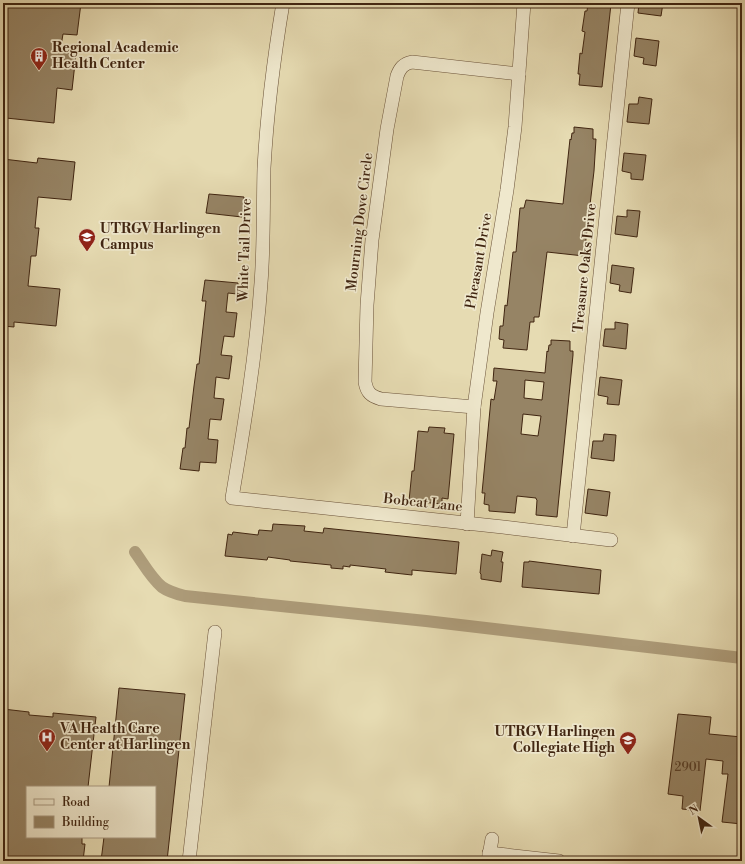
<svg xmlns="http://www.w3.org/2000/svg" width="745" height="864" viewBox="0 0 745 864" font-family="'Libre Bodoni',serif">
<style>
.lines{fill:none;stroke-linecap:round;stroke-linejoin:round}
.canal{stroke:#ae9d7b;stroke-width:12}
.building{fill:#968465;stroke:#402511;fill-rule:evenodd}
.minor-casing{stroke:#6a5239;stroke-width:14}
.minor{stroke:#efe8cd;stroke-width:13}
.labels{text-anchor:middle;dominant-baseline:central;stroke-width:3.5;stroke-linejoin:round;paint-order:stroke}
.number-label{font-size:12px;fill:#563d26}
.poi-label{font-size:14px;font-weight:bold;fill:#402511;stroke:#efe8cd;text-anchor:start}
.street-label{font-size:14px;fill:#402511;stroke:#efe8cd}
</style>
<rect width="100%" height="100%" fill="#e6dbb2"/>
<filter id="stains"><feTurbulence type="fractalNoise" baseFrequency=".005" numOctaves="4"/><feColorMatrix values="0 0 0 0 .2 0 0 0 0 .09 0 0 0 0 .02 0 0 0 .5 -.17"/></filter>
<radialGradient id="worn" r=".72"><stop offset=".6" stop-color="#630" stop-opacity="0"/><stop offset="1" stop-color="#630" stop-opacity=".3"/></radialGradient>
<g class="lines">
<path class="canal" d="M135,552C143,563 151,578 162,587C169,592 177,594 185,596L426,621L742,658"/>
</g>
<g class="building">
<polygon points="3,3 81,3 77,35 63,34 60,52 76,54 72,90 57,88 54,123 6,118 6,115 3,115"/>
<polygon points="588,3 611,4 602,87 579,85 580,74 578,74 580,53 582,54 585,32 582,31 585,11 587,11"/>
<polygon points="639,3 663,3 661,16 638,13"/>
<polygon points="636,38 659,41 656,66 643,64 644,58 634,56"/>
<polygon points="639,97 652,99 649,124 627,122 629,104 638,104"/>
<polygon points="574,127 593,129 593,139 596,139 594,171 584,256 547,252 539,317 534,317 534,322 530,322 527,350 503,348 504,340 499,339 500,326 503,326 505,305 507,306 513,252 516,252 520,208 524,208 526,200 563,204 570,139 571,140 572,133 574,133"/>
<polygon points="624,153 646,155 643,180 631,179 631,173 622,171"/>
<polygon points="38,158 75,162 71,200 38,197 35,228 39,228 36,256 31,256 28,286 60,289 56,326 14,322 14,327 3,326 3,159 37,163"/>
<polygon points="209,194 244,197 242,217 206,213"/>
<polygon points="627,210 640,211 637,237 615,234 617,216 627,217"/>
<polygon points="612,265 634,268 631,293 619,291 620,285 610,283"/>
<polygon points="205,280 238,283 237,294 228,293 226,312 237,313 234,337 224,336 221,355 232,356 229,379 216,377 214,398 224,399 221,420 210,419 208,439 218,440 216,463 200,462 199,471 180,469 183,448 185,448 187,428 189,428 194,386 197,364 199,364 206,301 202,301"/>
<polygon points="615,322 628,324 626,349 603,346 605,329 615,329"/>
<path d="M551,340L570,341V351H573V355L557,517L536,515L537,500L536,499V498L517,496L515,513L489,511V505L484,504L485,493H482L491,399L494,400L497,381H493L494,368L545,373L547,351L548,352L549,345H551ZM525,380L544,382L542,400L524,398ZM523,414L541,416L538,436L521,434Z"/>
<polygon points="600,377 622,380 619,405 607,404 608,397 598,395"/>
<polygon points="429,427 445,428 444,433 454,434 448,499 442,498 442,504 409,501 412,471 414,471 418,431 428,432"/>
<polygon points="604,434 616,435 614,461 591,458 593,441 603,441"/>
<polygon points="588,489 610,492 607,516 585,513"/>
<polygon points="273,524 305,526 304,531 323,533 324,528 459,542 456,574 412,570 412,575 385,572 386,569 350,565 350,567 343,566 343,569 331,568 331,565 290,561 290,560 268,557 267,560 225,556 228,534 232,535 233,532 258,535 259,530 272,531"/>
<polygon points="492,550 503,552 501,562 503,562 501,582 481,579 481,574 480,573 482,554 491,556"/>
<polygon points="529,561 601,570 599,594 522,587 524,562 529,562"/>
<polygon points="119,688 185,694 167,861 101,861 104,837 155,837 155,787 109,787"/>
<polygon points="3,709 29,712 29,715 53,717 53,713 96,717 88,787 27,787 27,837 82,837 82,844 85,844 83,861 3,861"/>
<polygon points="678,714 711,717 709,734 742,737 742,824 722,822 728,774 722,774 723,761 706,759 700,811 682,809 683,796 668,794"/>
</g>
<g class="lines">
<g class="minor-casing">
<g id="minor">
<path d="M283,3C274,57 267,113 264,168C263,206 264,245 261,283C256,355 244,427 232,498L503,527L611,540"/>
<path d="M474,407L381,399C371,396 367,393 365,382L367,305L372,240L387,129L397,76C400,68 403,64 412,62L519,74"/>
<polyline points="467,524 474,407 487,313 507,190 515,127 524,3"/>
<polyline points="573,536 628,3"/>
<polyline points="489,853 559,861"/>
<polyline points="189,861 215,632"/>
<polyline points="488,861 492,839"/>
</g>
</g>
<use href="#minor" class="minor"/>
</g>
<defs>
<g id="building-pin" transform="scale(0.9)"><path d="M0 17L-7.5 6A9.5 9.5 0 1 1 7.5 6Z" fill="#8f2418" stroke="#efe8cd"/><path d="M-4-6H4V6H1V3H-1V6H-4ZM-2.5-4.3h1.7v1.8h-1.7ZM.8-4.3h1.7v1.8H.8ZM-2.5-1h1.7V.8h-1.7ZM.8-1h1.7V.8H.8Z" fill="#fff"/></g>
<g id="university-pin" transform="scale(0.9)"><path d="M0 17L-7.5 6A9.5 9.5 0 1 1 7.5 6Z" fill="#8f2418" stroke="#efe8cd"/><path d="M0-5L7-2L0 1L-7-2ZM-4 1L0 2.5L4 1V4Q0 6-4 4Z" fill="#fff"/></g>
<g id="hospital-pin" transform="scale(0.9)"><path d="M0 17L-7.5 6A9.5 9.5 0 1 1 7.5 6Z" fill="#8f2418" stroke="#efe8cd"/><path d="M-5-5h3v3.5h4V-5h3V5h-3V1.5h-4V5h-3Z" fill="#fff"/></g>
<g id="school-pin" transform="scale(0.9)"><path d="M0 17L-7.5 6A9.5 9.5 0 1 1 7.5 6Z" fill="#8f2418" stroke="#efe8cd"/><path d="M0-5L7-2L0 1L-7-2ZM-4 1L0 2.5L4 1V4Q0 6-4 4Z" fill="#fff"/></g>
</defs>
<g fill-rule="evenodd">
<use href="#building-pin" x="39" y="56"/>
<use href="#university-pin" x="87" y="237"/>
<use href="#hospital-pin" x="47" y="737"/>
<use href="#school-pin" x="628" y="740"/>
</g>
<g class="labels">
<g class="number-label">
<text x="688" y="767">2901</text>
</g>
<g class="poi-label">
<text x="52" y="48">Regional Academic<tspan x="52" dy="16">Health Center</tspan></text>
<text x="100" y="229">UTRGV Harlingen<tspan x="100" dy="16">Campus</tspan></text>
<text x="60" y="729">VA Health Care<tspan x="60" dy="16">Center at Harlingen</tspan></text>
<text x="615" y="732" text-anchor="end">UTRGV Harlingen<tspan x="615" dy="16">Collegiate High</tspan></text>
</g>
<g class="street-label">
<text transform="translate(360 222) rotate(-83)">Mourning Dove Circle</text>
<text transform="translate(245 250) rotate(-88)">White Tail Drive</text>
<text transform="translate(479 261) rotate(-80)">Pheasant Drive</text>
<text transform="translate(585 268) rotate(-84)">Treasure Oaks Drive</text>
<text transform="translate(423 503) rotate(6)">Bobcat Lane</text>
</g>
</g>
<rect width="745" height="864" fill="none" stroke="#e6dbb2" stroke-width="16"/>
<rect x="4" y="4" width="737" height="856" fill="none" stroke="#402511" stroke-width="2"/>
<rect x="8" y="8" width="729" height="848" fill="none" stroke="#402511"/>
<rect x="26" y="786" width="130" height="52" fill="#efe8cd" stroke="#a99a82"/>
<rect x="34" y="799" width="20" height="6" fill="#efe8cd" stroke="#a99a82"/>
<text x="62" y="806" font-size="12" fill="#402511">Road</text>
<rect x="34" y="816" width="20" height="12" fill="#968465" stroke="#a99a82"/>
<text x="62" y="826" font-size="12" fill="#402511">Building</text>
<g transform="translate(699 818) rotate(327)" stroke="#efe8cd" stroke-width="3" paint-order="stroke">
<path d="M0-3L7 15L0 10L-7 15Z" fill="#402511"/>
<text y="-6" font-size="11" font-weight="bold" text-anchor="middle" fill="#402511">N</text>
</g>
<rect width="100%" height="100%" filter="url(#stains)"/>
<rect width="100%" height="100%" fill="url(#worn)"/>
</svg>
